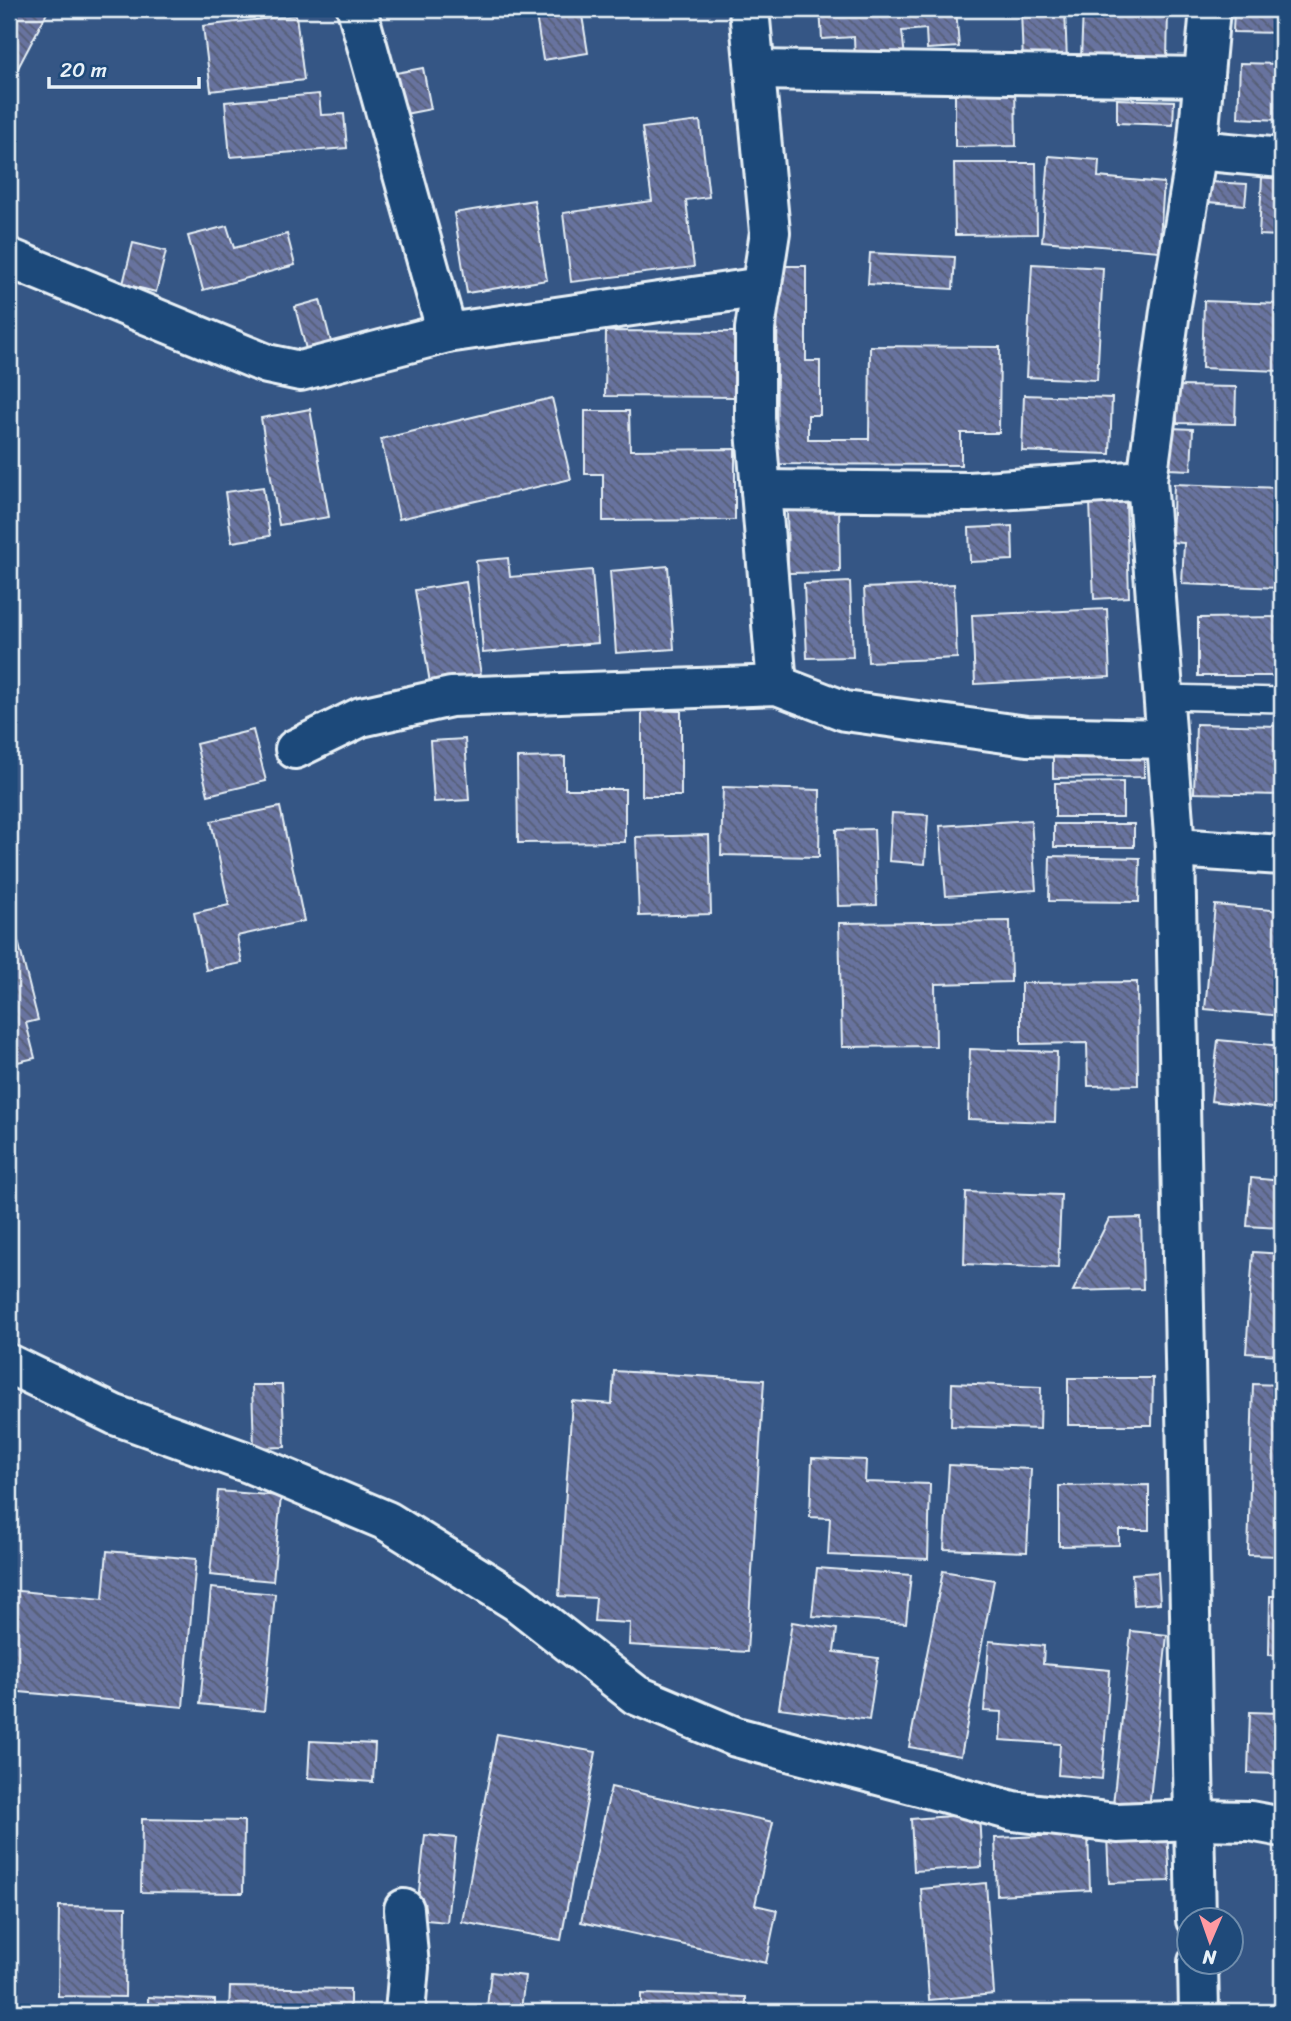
<svg xmlns="http://www.w3.org/2000/svg" width="1291" height="2021" viewBox="0 0 1291 2021" font-family="Sriracha,sans-serif">
<style>
.building{fill:url(#building-back-hatch);stroke:#e8f1f8;stroke-width:2}
.lines{fill:none;stroke-linecap:round;stroke-linejoin:round}
.lane-casing{stroke:#e8f1f8;stroke-width:28}
.street-casing{stroke:#e8f1f8;stroke-width:44}
.lane{stroke:#1f4a7a;stroke-width:23}
.street{stroke:#1f4a7a;stroke-width:38}
</style>
<defs>
<pattern id="building-back-hatch" width="6" height="6" patternUnits="userSpaceOnUse" patternTransform="scale(1.75)"><rect width="6" height="6" fill="#67739f"/><path d="M-1 5l2 2M0 0l6 6M5-1l2 2" fill="none" stroke="#565e74"/></pattern>
</defs>
<rect width="100%" height="100%" fill="#355685"/>
<filter id="ink" filterUnits="userSpaceOnUse"><feTurbulence type="fractalNoise" baseFrequency=".0143" numOctaves="2"/><feDisplacementMap in="SourceGraphic" scale="14" xChannelSelector="R" yChannelSelector="G"/><feConvolveMatrix kernelMatrix="1 2 1 2 8 2 1 2 1" color-interpolation-filters="sRGB"/></filter>
<g filter="url(#ink)">
<g class="building">
<polygon points="9,9 49,9 9,85"/>
<polygon points="535,9 581,9 588,53 543,60"/>
<polygon points="820,9 956,9 959,47 927,49 926,29 902,31 905,57 855,61 854,37 822,39"/>
<polygon points="1021,9 1065,9 1067,61 1023,63"/>
<polygon points="1083,9 1168,9 1167,62 1081,59"/>
<polygon points="1234,9 1282,9 1282,33 1233,32"/>
<polygon points="296,15 304,80 211,91 203,26"/>
<polygon points="1240,63 1282,64 1282,120 1238,118"/>
<polygon points="423,68 431,109 405,114 396,73"/>
<polygon points="1015,84 1016,146 955,147 955,85"/>
<polygon points="319,94 321,115 344,114 347,148 230,157 225,102"/>
<polygon points="1117,99 1174,101 1173,125 1117,123"/>
<polygon points="700,121 709,197 686,200 694,267 571,282 563,213 652,201 642,128"/>
<polygon points="1049,156 1099,160 1098,177 1164,183 1159,251 1042,241"/>
<polygon points="954,163 1036,163 1037,234 955,235"/>
<polygon points="1262,177 1282,178 1282,236 1259,235"/>
<polygon points="1209,182 1247,184 1245,205 1208,202"/>
<polygon points="534,200 547,280 467,293 454,213"/>
<polygon points="227,226 234,248 287,234 295,265 203,290 188,236"/>
<polygon points="133,243 166,251 156,292 123,284"/>
<polygon points="870,253 955,257 953,289 868,284"/>
<polygon points="1032,264 1103,268 1097,380 1026,377"/>
<polygon points="778,266 806,266 806,361 820,361 820,415 808,415 808,439 869,439 870,346 1000,347 999,433 961,433 961,465 776,464"/>
<polygon points="320,300 331,342 306,349 295,307"/>
<polygon points="1204,301 1282,304 1282,371 1202,368"/>
<polygon points="606,331 737,332 736,397 605,396"/>
<polygon points="1177,386 1236,387 1235,424 1177,423"/>
<polygon points="1024,395 1112,398 1110,454 1022,451"/>
<polygon points="552,398 571,479 399,519 381,439"/>
<polygon points="310,409 329,517 279,525 261,418"/>
<polygon points="585,411 629,411 630,450 735,449 735,520 603,521 603,474 585,474"/>
<polygon points="1170,428 1193,429 1191,470 1168,469"/>
<polygon points="1174,484 1282,488 1280,588 1182,584 1184,543 1172,542"/>
<polygon points="263,487 270,536 232,542 225,492"/>
<polygon points="1126,501 1129,597 1094,599 1090,502"/>
<polygon points="839,503 840,572 788,573 787,504"/>
<polygon points="1012,526 1013,560 970,562 969,528"/>
<polygon points="508,558 510,577 592,570 598,643 483,653 476,561"/>
<polygon points="668,566 674,649 616,653 610,571"/>
<polygon points="466,582 481,675 430,683 415,590"/>
<polygon points="850,582 853,657 807,658 804,584"/>
<polygon points="954,584 957,658 868,662 864,588"/>
<polygon points="1107,609 1110,677 975,684 972,615"/>
<polygon points="1282,617 1282,676 1198,676 1198,618"/>
<polygon points="642,710 681,711 681,796 642,796"/>
<polygon points="1196,724 1282,726 1282,795 1194,793"/>
<polygon points="253,730 266,781 208,795 196,744"/>
<polygon points="465,739 469,800 434,802 430,741"/>
<polygon points="1053,749 1144,749 1144,777 1053,778"/>
<polygon points="565,757 565,789 625,789 625,842 518,843 517,758"/>
<polygon points="1123,782 1123,817 1055,817 1055,783"/>
<polygon points="723,787 820,790 819,857 721,855"/>
<polygon points="280,807 304,921 237,936 242,963 206,970 194,913 229,905 211,821"/>
<polygon points="892,813 928,815 925,864 889,861"/>
<polygon points="1031,820 1036,890 946,896 940,826"/>
<rect x="1054" y="824" width="80" height="23"/>
<polygon points="874,829 877,905 838,906 836,830"/>
<polygon points="709,835 711,914 639,916 636,837"/>
<polygon points="1050,856 1140,858 1139,902 1049,901"/>
<polygon points="9,905 38,1020 26,1023 35,1058 9,1064"/>
<polygon points="1215,905 1282,911 1282,1016 1205,1009"/>
<polygon points="1010,921 1011,982 935,984 936,1046 842,1047 839,923"/>
<polygon points="1137,982 1138,1085 1088,1086 1087,1043 1021,1044 1021,983"/>
<polygon points="1218,1040 1282,1046 1282,1109 1211,1101"/>
<polygon points="970,1049 1057,1052 1055,1122 968,1119"/>
<polygon points="1251,1178 1282,1181 1282,1228 1247,1226"/>
<polygon points="966,1192 1061,1195 1058,1268 964,1264"/>
<polygon points="1141,1218 1143,1289 1073,1291 1109,1219"/>
<polygon points="1253,1252 1282,1254 1282,1355 1246,1353"/>
<polygon points="614,1371 764,1380 747,1652 629,1645 630,1623 594,1621 596,1598 559,1596 572,1401 612,1404"/>
<polygon points="1068,1378 1153,1378 1152,1425 1068,1425"/>
<polygon points="952,1383 1041,1387 1040,1429 951,1426"/>
<polygon points="1253,1384 1282,1385 1282,1556 1248,1555"/>
<polygon points="252,1385 282,1385 285,1447 254,1448"/>
<polygon points="812,1458 866,1460 865,1482 930,1484 928,1559 828,1555 830,1518 810,1517"/>
<polygon points="949,1465 1031,1469 1027,1552 944,1549"/>
<polygon points="1149,1485 1149,1530 1119,1530 1119,1545 1059,1546 1059,1486"/>
<polygon points="218,1491 281,1496 273,1581 210,1575"/>
<polygon points="107,1551 196,1559 183,1707 9,1691 9,1590 103,1599"/>
<polygon points="817,1568 911,1575 906,1623 812,1616"/>
<polygon points="943,1571 994,1580 961,1756 909,1747"/>
<polygon points="1158,1572 1160,1603 1134,1605 1132,1574"/>
<polygon points="211,1588 275,1594 264,1711 200,1704"/>
<polygon points="1270,1596 1282,1596 1282,1656 1269,1655"/>
<polygon points="792,1622 837,1629 834,1652 878,1658 869,1720 779,1708"/>
<polygon points="1131,1631 1167,1635 1149,1809 1113,1805"/>
<polygon points="989,1641 1044,1646 1043,1664 1110,1670 1102,1779 1058,1775 1060,1744 1000,1740 1002,1712 984,1711"/>
<polygon points="1250,1712 1282,1713 1282,1774 1248,1773"/>
<polygon points="497,1734 596,1752 561,1940 462,1922"/>
<polygon points="310,1741 375,1744 373,1782 308,1778"/>
<polygon points="611,1787 773,1822 755,1905 777,1910 766,1963 581,1922"/>
<polygon points="979,1814 982,1867 914,1871 911,1819"/>
<polygon points="142,1819 244,1821 243,1893 141,1892"/>
<polygon points="1167,1832 1170,1881 1109,1883 1107,1835"/>
<polygon points="1088,1834 1090,1890 997,1895 995,1838"/>
<polygon points="425,1835 456,1838 447,1922 416,1919"/>
<polygon points="986,1883 994,1994 929,2000 921,1889"/>
<polygon points="59,1906 126,1907 125,1997 58,1996"/>
<polygon points="491,1972 525,1976 521,2010 487,2007"/>
<polygon points="230,1987 350,1989 350,2012 229,2012"/>
<polygon points="641,1994 746,1997 746,2012 641,2012"/>
<polygon points="148,1997 215,2000 215,2012 148,2012"/>
</g>
<g class="lines">
<g class="lane-casing">
<polyline id="lane" points="1165,697 1282,700"/>
</g>
<g class="street-casing">
<g id="street">
<polyline points="357,9 447,333"/>
<polyline points="749,9 770,232 755,329 755,418 777,685"/>
<polyline points="755,70 1204,77"/>
<polyline points="1197,150 1282,158"/>
<polyline points="9,258 267,364 300,371 447,333 762,287"/>
<polyline points="761,490 969,492 1147,480"/>
<polyline points="295,749 361,717 451,697 777,685 845,711 1027,736 1167,739"/>
<polyline points="1175,848 1282,855"/>
<polyline points="9,1364 115,1415 249,1463 387,1521 516,1601 636,1695 736,1737 1013,1811 1117,1823 1193,1820 1250,1821 1282,1827"/>
<polyline points="404,1909 409,1967 405,2012"/>
<polyline points="1196,1920 1175,848 1147,480 1170,311 1197,150 1210,9"/>
<polyline points="1198,1962 1199,2012"/>
</g>
</g>
<use href="#lane" class="lane"/>
<use href="#street" class="street"/>
</g>
</g>
<rect width="1291" height="2021" fill="none" stroke="#1f4a7a" stroke-width="35"/>
<rect x="18" y="18" width="1256" height="1986" fill="none" stroke="#e8f1f8" stroke-width="2.5" filter="url(#ink)"/>
<g transform="translate(1210 1941) rotate(182)"><circle r="33" fill="#1f4a7a" stroke="#6f8dac" stroke-width="2"/>
<path d="M0-5L12 26L0 18L-12 26Z" fill="#ff9aa2"/>
<text y="-10" font-size="19" font-weight="bold" text-anchor="middle" fill="#e8f1f8">N</text>
</g>
<path d="M49 77v10h150v-10" fill="none" stroke="#e8f1f8" stroke-width="3.5"/>
<text x="60" y="77" font-size="21" fill="#e8f1f8" stroke="#1f4a7a" stroke-width="5" paint-order="stroke">20 m</text>
</svg>
